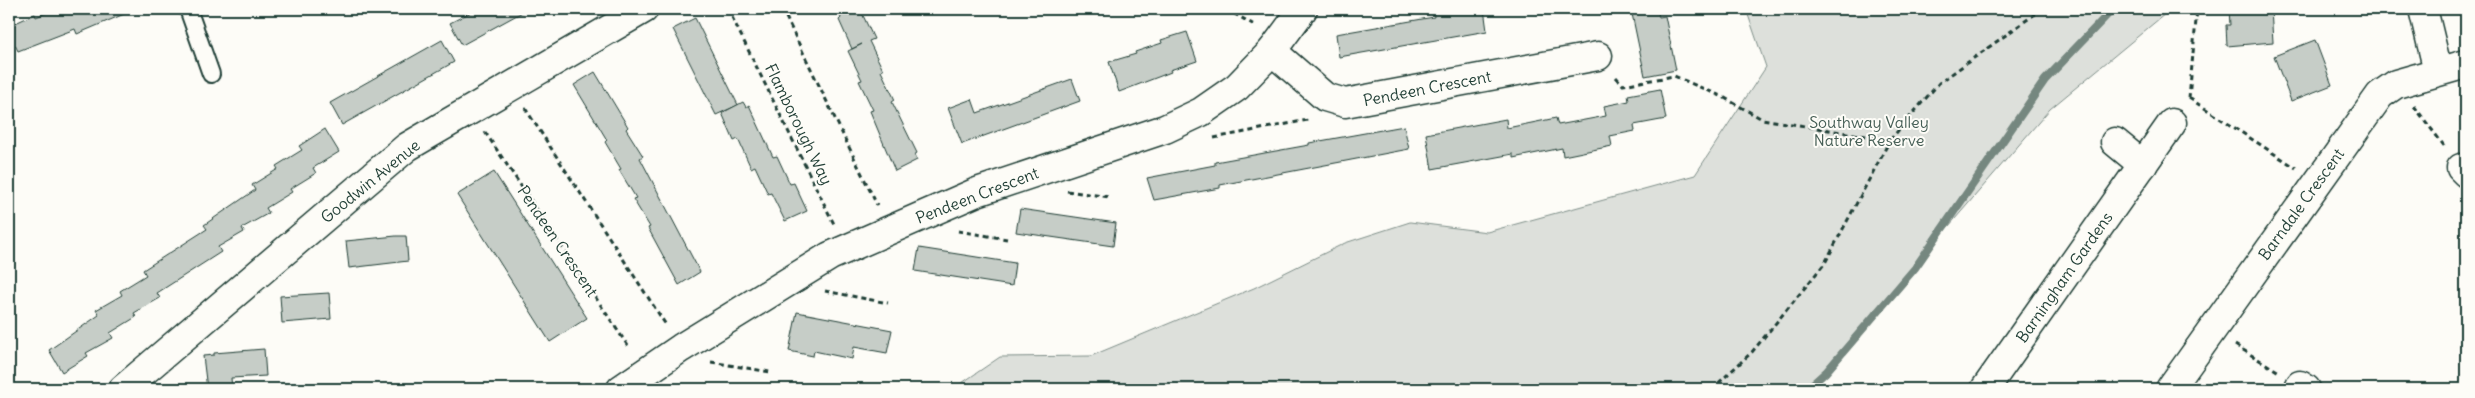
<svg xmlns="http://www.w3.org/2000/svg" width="2475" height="398" viewBox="0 0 2475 398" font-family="Delius,sans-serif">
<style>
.green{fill:#dde0db;stroke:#7e8e88}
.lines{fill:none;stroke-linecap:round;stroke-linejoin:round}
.stream{stroke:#75877f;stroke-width:8}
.building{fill:#c6cdc7;stroke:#1f3d34}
.service-casing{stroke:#1f3d34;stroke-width:20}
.minor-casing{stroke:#1f3d34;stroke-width:31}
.path{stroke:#1f3d34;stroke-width:3;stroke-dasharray:5 4;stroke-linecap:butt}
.service{stroke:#fdfcf7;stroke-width:16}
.minor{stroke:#fdfcf7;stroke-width:28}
.labels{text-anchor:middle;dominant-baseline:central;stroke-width:4;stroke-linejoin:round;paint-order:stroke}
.street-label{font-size:16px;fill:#1f3d34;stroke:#fdfcf7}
.park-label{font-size:16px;fill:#455e55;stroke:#fdfcf7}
</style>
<rect width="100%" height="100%" fill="#fdfcf7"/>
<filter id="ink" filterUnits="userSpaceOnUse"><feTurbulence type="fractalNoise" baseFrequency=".02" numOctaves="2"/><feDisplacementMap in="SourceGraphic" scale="10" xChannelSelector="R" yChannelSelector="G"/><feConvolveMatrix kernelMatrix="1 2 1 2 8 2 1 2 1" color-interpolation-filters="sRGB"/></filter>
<g filter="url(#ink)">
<polygon class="green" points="1746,9 2171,9 2050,109 1808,389 953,389 1000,357 1091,356 1254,288 1345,243 1410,222 1487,232 1695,175 1766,67"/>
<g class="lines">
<polyline class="stream" points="1807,389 1826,372 1915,268 2045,80 2113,9"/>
</g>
<g class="building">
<polygon points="56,9 136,9 77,34 75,29 18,51 15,45 9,48 9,26 35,14 36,17"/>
<polygon points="477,9 528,9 462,45 450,23"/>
<polygon points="837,9 860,9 874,39 869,41 883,70 881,71 895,100 892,102 917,153 914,155 917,160 895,171 870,111 873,110 859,81 862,80 848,51 862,44 852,49 839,20 841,18"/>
<polygon points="1433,9 1484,9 1487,31 1339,57 1336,34 1434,17"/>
<polygon points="1631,9 1657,9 1659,17 1665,16 1676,70 1645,76"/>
<polygon points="2229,9 2271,9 2273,42 2227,46 2226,25 2230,25"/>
<polygon points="695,18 738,105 716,115 673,29"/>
<polygon points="1187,32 1197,61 1170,70 1171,72 1119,92 1109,62 1136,54 1135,52 1162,43 1161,40"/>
<polygon points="442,40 454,62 342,125 330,103"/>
<polygon points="2315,40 2332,85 2291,101 2274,56"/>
<polygon points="595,72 628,127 626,129 643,156 640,158 700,272 679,285 648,228 650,227 633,199 636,198 619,170 621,169 605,142 607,140 574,85"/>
<polygon points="1072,79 1080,101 962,144 948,108 972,99 977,113"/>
<polygon points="1660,89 1666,119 1634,125 1635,131 1610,136 1612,146 1563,156 1562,148 1513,158 1513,154 1432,169 1426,134 1506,119 1507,128 1556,118 1558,125 1606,116 1604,106 1629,101 1628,95"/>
<polygon points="743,102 746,107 749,105 773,157 777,156 790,184 794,183 807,211 785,221 771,193 768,194 755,166 751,168 738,139 734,141 722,113"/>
<polygon points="1404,126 1409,149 1220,185 1220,188 1154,200 1147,178 1215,165 1215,162 1309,145 1309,143"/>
<polygon points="325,129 339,152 313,168 316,173 290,189 292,192 266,208 269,213 242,228 244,232 218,247 221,252 157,293 160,298 134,313 136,317 110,333 113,338 86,353 88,356 62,372 49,350 99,315 96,310 122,295 120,291 146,275 143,270 207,229 204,225 255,190 252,185 278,169 276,166 302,150 299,146"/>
<polygon points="494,172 587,318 550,342 457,195"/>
<polygon points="1020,209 1116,223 1113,246 1016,232"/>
<polygon points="396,236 406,236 408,261 349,268 346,241"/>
<polygon points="919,248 1015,263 1012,286 915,271"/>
<polygon points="329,293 331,319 282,323 280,296"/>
<polygon points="797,312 892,330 887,353 854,347 852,359 814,351 813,356 789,351"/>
<polygon points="264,349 266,376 231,378 232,389 207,389 203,356 214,355 214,353"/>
</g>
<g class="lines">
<g class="service-casing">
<polyline id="service" points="188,9 211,74"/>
</g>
<g class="minor-casing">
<g id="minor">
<polyline points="2423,9 2438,71"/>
<polyline points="1272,51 1325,97 1345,103 1598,56"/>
<polyline points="2115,142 2143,165"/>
<polyline points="2461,168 2466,173"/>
<polyline points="2300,385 2306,389"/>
<polyline points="123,389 407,147 644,9"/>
<polyline points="621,389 681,348 830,256 977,192 1165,129 1201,112 1237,87 1272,51 1303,9"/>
<polyline points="1985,389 2172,123"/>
<polyline points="2170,389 2380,95 2396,84 2466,64"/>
</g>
</g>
<g class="path">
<polyline points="728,9 834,224"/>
<polyline points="782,9 877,205"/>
<polyline points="1226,9 1256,26"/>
<polyline points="1616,77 1623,85 1674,76 1723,97 1762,119 1890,140 1825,263 1752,352 1712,389"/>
<polyline points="2189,98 2296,168"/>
<polyline points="2189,98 2197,9"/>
<polyline points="2414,106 2445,147"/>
<polyline points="525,108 666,325"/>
<polyline points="485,132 630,349"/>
<polyline points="1214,138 1308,120"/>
<polyline points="1890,140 1939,83 2042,9"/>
<polyline points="1067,191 1109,197"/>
<polyline points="958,231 1007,239"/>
<polyline points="825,291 888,303"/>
<polyline points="2235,345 2279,372"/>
<polyline points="711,362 770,372"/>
</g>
<use href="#service" class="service"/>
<use href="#minor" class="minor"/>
</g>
</g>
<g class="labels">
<g class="street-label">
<text transform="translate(1427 88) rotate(-11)">Pendeen Crescent</text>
<text transform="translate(799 124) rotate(64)">Flamborough Way</text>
<text transform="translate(370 181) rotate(-39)">Goodwin Avenue</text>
<text transform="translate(977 195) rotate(-21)">Pendeen Crescent</text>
<text transform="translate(2301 204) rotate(-54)">Barndale Crescent</text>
<text transform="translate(558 241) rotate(56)">Pendeen Crescent</text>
<text transform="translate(2064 277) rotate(-55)">Barningham Gardens</text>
</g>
<g class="park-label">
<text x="1869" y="122">Southway Valley<tspan x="1869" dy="18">Nature Reserve</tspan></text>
</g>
</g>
<rect width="2475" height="398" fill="none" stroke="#fdfcf7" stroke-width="30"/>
<rect x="15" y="15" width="2445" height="368" fill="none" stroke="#1f3d34" stroke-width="2" filter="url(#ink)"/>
</svg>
